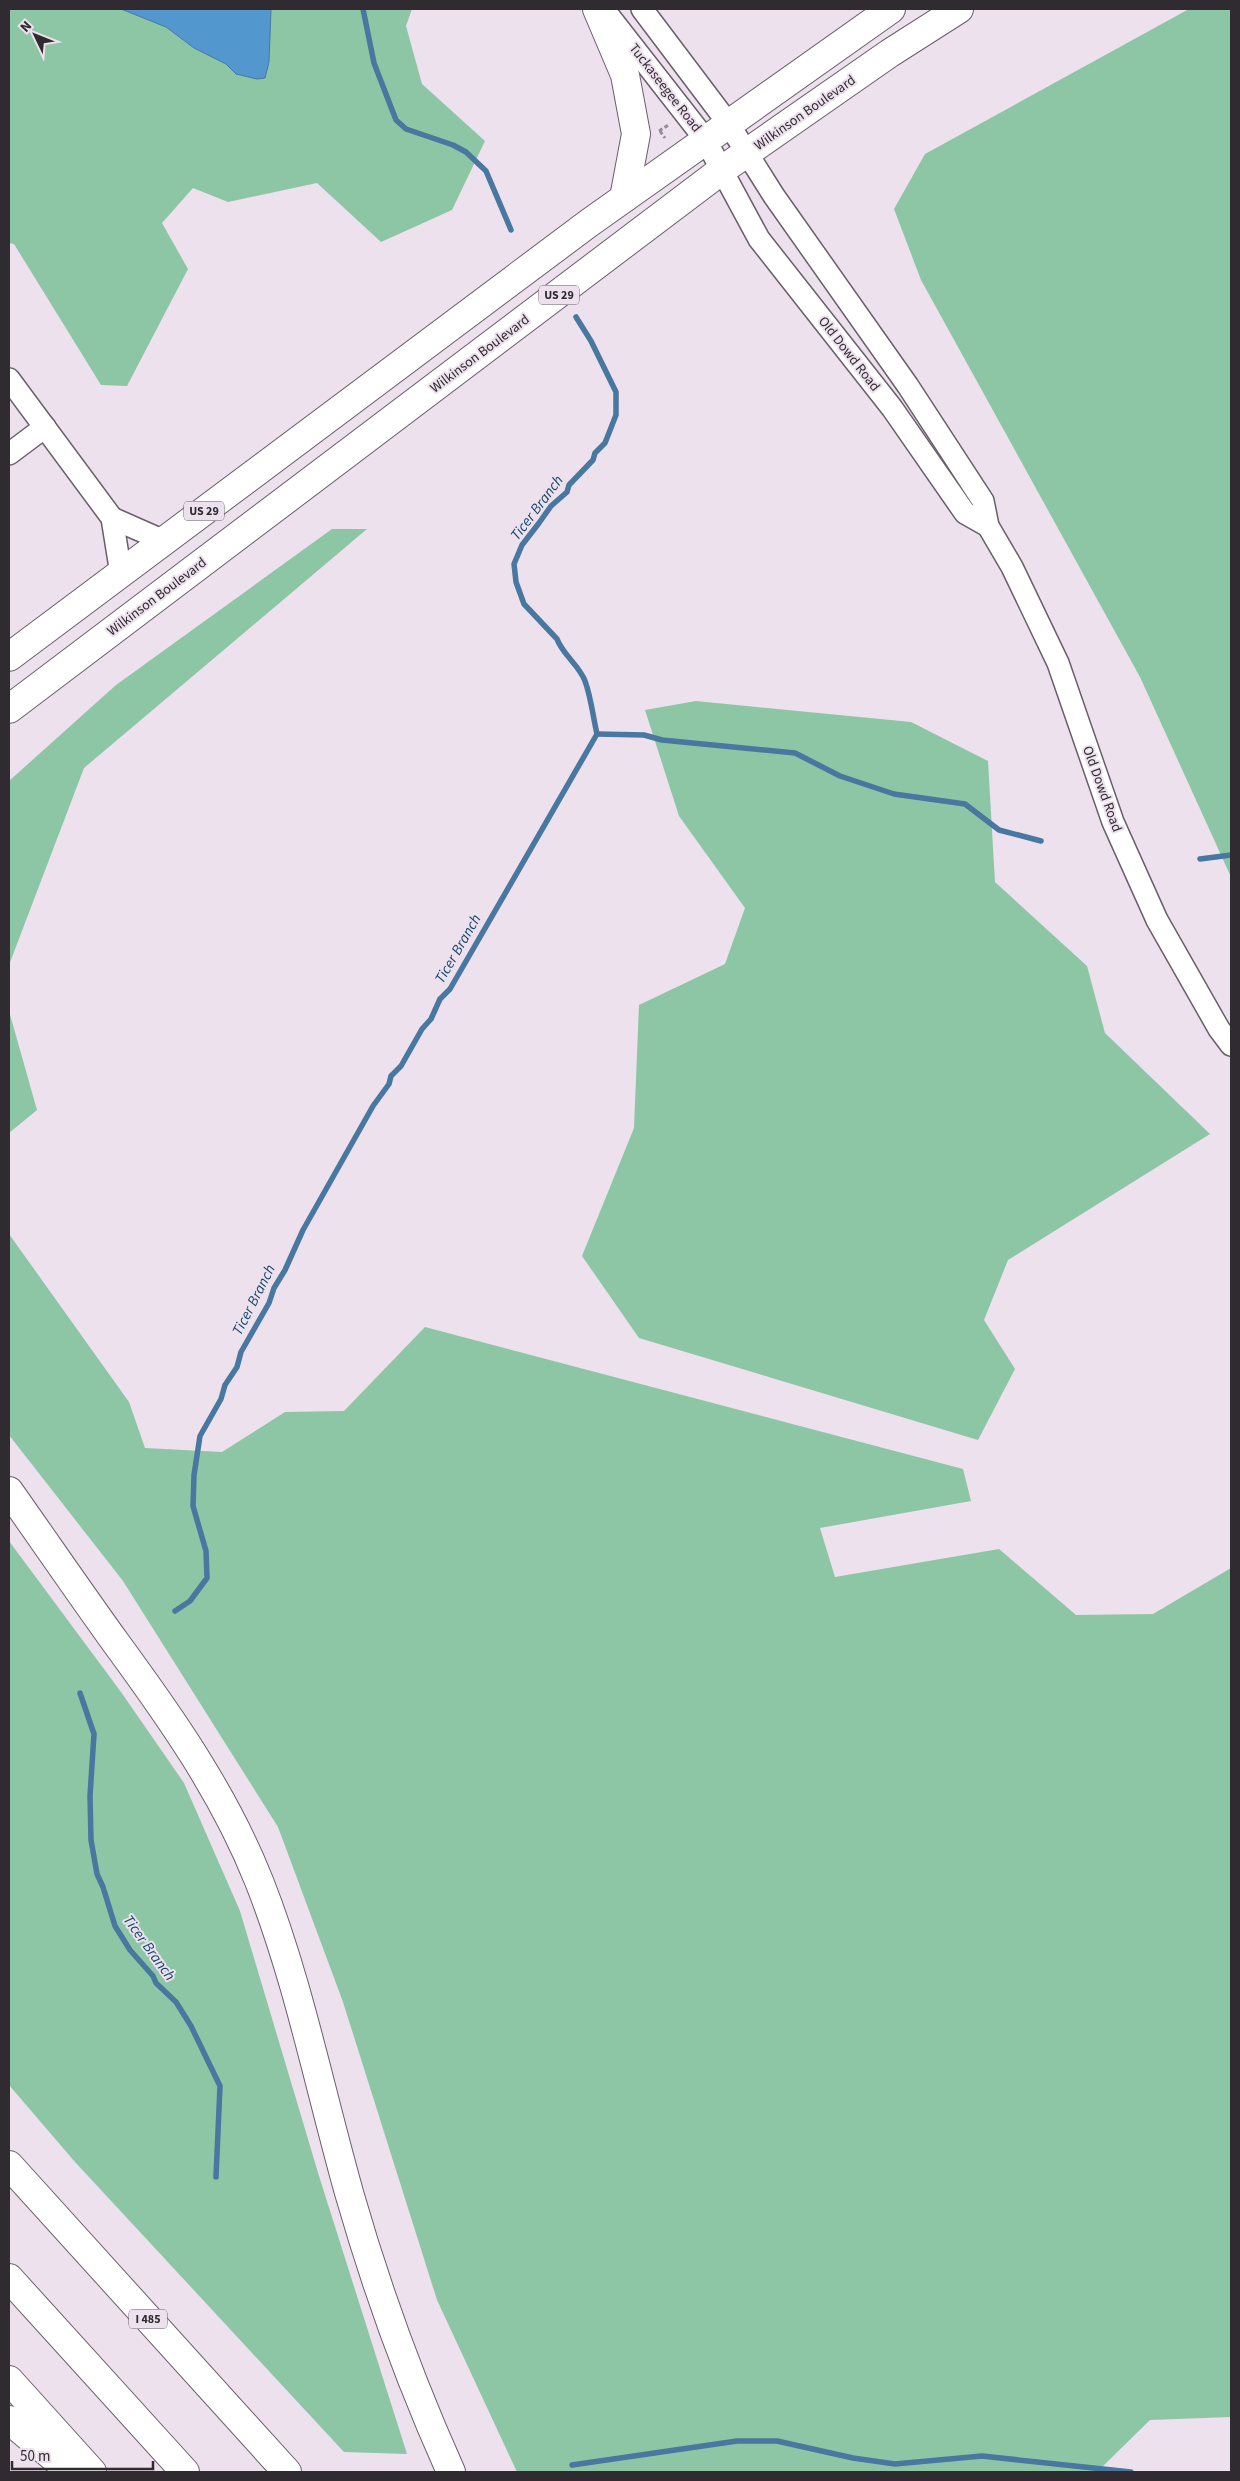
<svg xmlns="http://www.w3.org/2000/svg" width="1240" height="2481" viewBox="0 0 1240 2481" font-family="'Source Sans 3',sans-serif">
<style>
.green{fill:#8dc6a5}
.water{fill:#5297ce;stroke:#48779f}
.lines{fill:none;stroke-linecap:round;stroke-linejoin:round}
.stream{stroke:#48779f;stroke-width:5.5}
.minor-casing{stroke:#695f6b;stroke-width:24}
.major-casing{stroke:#695f6b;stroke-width:30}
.highway-casing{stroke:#695f6b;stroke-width:30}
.path{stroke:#968e97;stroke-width:3;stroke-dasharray:4 2.5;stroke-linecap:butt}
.minor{stroke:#fff;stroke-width:21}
.major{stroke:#fff;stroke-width:28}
.highway{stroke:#fff;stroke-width:28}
.labels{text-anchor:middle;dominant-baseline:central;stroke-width:4;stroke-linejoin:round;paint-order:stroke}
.shield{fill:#ece1ed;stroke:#686269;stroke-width:1}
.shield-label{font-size:12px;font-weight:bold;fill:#2f2b30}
.street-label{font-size:14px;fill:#2f2b30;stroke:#ece1ed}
.water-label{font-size:15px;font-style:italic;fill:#14476c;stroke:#ece1ed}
</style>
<rect width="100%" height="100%" fill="#ece1ed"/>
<g class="green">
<polygon points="9,9 121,9 166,27 194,48 226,64 236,74 269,62 271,9 412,9 406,26 422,84 485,141 452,210 381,242 317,183 228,202 193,188 162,223 188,269 127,386 101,385 14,244 9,243"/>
<polygon points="1189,9 1231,9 1231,877 1140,677 921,280 894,209 925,154"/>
<polygon points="332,529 367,529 84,768 9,965 9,781 116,685"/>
<polygon points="696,701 911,722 988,761 995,882 1087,966 1105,1033 1210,1134 1008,1260 984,1320 1015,1369 978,1440 639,1338 582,1256 634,1128 639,1005 725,964 745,908 679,816 645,710"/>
<polygon points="9,1011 37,1110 9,1133"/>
<polygon points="9,1234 129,1402 145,1448 222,1452 285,1412 344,1411 425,1327 963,1469 971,1501 820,1528 835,1577 999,1549 1076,1615 1153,1614 1231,1568 1231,2417 1150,2420 1097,2472 517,2472 437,2300 343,2002 278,1827 123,1581 9,1435"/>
<polygon points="9,1541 121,1692 184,1783 240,1911 319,2176 407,2454 344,2452 75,2162 9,2085"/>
</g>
<polygon class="water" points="121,9 271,9 269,62 265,78 257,79 236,74 226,64 194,48 166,27"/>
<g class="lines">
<g class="stream">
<polyline points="363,9 374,63 396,120 406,129 453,145 466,152 486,171 511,230"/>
<polyline points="597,734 644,735 662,740 795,753 840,776 894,794 965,804 999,830 1041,841"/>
<polyline points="1200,859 1231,855"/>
<path d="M175,1611L190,1601L207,1578L206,1551L193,1506L194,1475L200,1436L221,1399L225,1385L237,1367L241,1352L269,1303L274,1288L285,1270L303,1230L373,1106L389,1084L391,1076L401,1066L422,1029L431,1019L440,999L450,989L597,734C593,717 591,697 585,681C579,665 563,655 557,639L524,604L516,582L514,564L522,545L539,523L551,506L567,492L569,485L593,460L595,453L605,443L616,415V392L591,341L576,317"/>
<polyline points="80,1693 94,1734 90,1796 91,1840 97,1874 103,1887 115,1926 130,1950 153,1976 156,1983 176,2002 191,2026 220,2086 216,2177"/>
<polyline points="572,2465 737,2441 777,2441 853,2458 895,2464 982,2456 1131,2472"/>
</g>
<g class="minor-casing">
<g id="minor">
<polyline points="642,9 728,123 774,196 908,386 983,501 988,526 1012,567 1058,663 1113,822 1157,920 1219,1029 1231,1045"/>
<polyline points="605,11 705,139 759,239 892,408 965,513 988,526"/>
<polyline points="9,379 112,518 121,574"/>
<polyline points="9,454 45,427"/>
<polyline points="112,518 164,541"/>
</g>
</g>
<g class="major-casing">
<g id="major">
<polyline points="597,9 625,75 636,134 624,198"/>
<polyline points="9,657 589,223 891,9"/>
<polyline points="9,709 722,170 890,53 959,9"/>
</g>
</g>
<g class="highway-casing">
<g id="highway">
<path d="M9,1491C45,1542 80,1593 116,1643C171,1718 224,1793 259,1881C299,1982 320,2091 350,2196C377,2290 411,2383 451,2472"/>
<polyline points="9,2165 287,2472"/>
<polyline points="9,2278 185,2472"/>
<polyline points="9,2380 92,2472"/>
<polyline points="9,2420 71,2472"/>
</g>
</g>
<g class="path">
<polyline points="542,10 542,9"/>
<polyline points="659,131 670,124"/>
<polyline points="660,131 665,138"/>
</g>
<use href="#minor" class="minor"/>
<use href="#major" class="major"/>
<use href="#highway" class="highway"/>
</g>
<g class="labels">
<g class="shield">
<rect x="539" y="285.5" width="40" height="19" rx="4"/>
<rect x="184" y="501.5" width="40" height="19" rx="4"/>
<rect x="129" y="2309.5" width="38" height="19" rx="4"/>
</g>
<g class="shield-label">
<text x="559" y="295">US 29</text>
<text x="204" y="511">US 29</text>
<text x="148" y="2319">I 485</text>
</g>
<g class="street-label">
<text transform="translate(665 88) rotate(52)">Tuckaseegee Road</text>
<text transform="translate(805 113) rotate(-35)">Wilkinson Boulevard</text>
<text transform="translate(480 354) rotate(-37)">Wilkinson Boulevard</text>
<text transform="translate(849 354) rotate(52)">Old Dowd Road</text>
<text transform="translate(157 597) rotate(-37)">Wilkinson Boulevard</text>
<text transform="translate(1102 789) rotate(70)">Old Dowd Road</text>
</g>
<g class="water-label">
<text transform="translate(537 508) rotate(-53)">Ticer Branch</text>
<text transform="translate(458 949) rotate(-60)">Ticer Branch</text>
<text transform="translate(254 1300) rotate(-63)">Ticer Branch</text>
<text transform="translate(149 1948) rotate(54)">Ticer Branch</text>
</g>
</g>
<rect width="1240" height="2481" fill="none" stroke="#2f2b30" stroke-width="20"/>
<g transform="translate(35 35) rotate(313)" stroke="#ece1ed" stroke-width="4" paint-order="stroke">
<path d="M0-4L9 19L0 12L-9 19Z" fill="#2f2b30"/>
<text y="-8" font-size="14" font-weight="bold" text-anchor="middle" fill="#2f2b30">N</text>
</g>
<path d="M12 2461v8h141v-8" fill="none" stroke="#2f2b30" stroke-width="2.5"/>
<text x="20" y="2461" font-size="15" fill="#2f2b30" stroke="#ece1ed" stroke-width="4" paint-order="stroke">50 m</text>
</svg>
